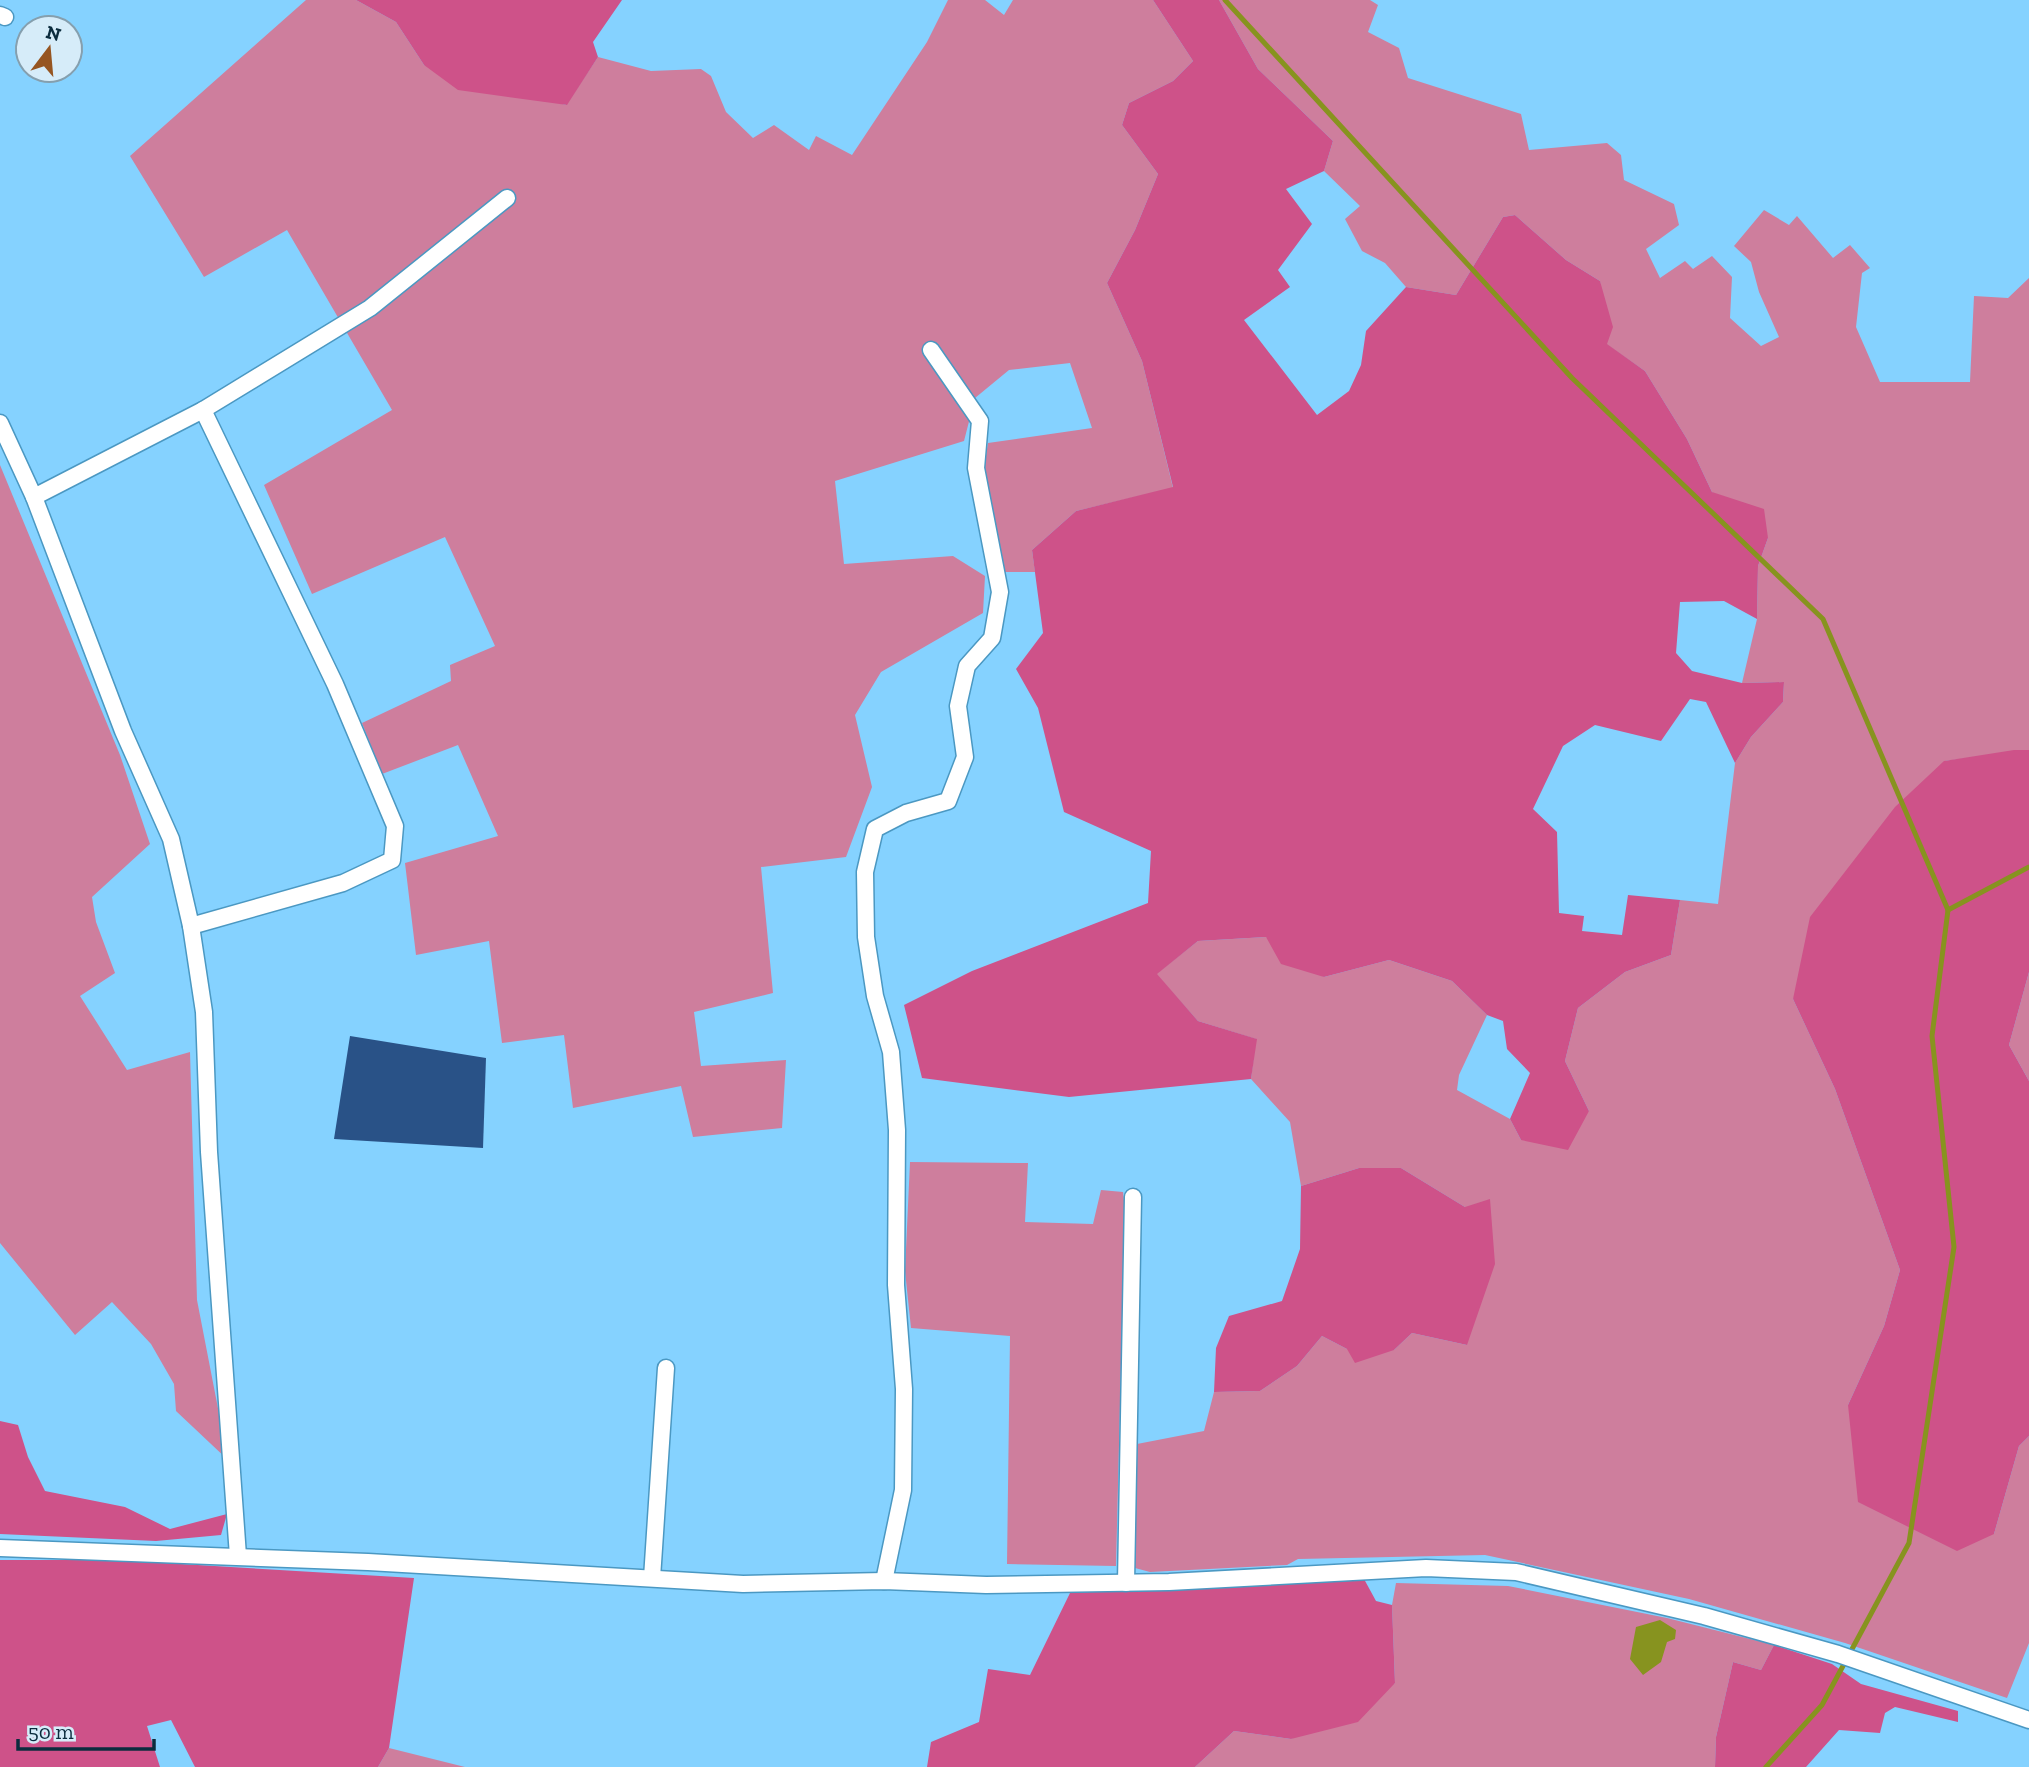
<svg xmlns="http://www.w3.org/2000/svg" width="2029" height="1767" viewBox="0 0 2029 1767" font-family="'Zilla Slab',serif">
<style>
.green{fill:#ce7e9d}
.forest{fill:#ce5289}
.water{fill:#87931f}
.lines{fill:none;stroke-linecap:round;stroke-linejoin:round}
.stream{stroke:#87931f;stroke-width:5}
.building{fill:#295287}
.minor-casing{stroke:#4b98c2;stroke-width:19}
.minor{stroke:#fff;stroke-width:16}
</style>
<rect width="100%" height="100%" fill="#85d2ff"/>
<g class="green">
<polygon points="306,0 356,0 396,22 424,65 566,105 598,57 651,71 701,69 711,76 726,112 753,138 774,125 809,150 816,136 852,155 927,42 948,0 985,0 1004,15 1013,0 1153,0 1193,61 1173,81 1129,103 1122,125 1158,174 1135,230 1107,283 1142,361 1173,488 1076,511 1032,550 1035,572 1004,572 982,481 988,443 1092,428 1070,363 1009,370 975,398 964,441 835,481 844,564 953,556 985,576 983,613 881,672 855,715 872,787 846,857 761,867 773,993 694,1012 701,1066 786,1060 782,1128 693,1137 681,1086 573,1108 564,1035 502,1043 489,941 416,955 405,863 498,836 458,745 382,774 362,723 451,681 450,665 495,646 445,537 312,594 264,485 392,410 287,230 204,277 130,156"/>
<polygon points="1219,0 1370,0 1378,5 1368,32 1399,48 1408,78 1521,114 1529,150 1607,143 1621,155 1624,180 1674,204 1679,225 1646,249 1660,278 1685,261 1693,269 1712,256 1732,277 1730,318 1761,346 1779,337 1759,292 1751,262 1734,246 1764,210 1789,225 1797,216 1833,258 1850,245 1870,268 1862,273 1856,327 1880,382 1970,382 1974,296 2008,298 2029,278 2029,750 1945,761 1793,999 1835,1089 1900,1270 1884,1326 1848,1405 1994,1534 2019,1446 2029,1436 2029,1643 2007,1698 1845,1643 1689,1599 1485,1555 1298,1559 1287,1565 1150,1572 1135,1568 1130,1559 1137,1444 1204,1431 1214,1392 1260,1391 1297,1366 1322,1336 1347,1349 1394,1350 1412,1333 1467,1345 1465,1207 1401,1168 1359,1168 1301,1186 1290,1122 1251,1079 1256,1039 1198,1021 1156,974 1198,941 1266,937 1324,977 1389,960 1452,981 1487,1015 1459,1075 1457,1090 1510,1119 1521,1140 1589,1111 1565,1061 1578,1008 1625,972 1671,955 1680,900 1718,904 1735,763 1751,737 1783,702 1784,682 1742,683 1757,619 1758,566 1768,538 1712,492 1687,439 1645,371 1606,344 1600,281 1566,260 1515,215 1503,217 1456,295 1406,287 1385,263 1362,251 1345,219 1360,206 1324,171 1333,141 1258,69"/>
<polygon points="0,465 120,755 150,844 92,897 96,922 115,973 80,996 127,1070 190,1052 197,1300 228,1460 176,1411 174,1384 151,1344 112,1302 75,1335 0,1243"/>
<polygon points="2029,972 2029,1081 2009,1045"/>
<polygon points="910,1162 1028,1163 1025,1222 1093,1224 1101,1190 1123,1192 1128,1236 1123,1282 1116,1566 1007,1564 1010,1336 911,1328 905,1271"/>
<polygon points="1396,1583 1508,1586 1667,1618 1774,1645 1761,1670 1733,1662 1716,1737 1715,1767 1195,1767 1234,1731 1291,1739 1395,1683 1392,1605"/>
<polygon points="389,1748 465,1767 378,1767"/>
</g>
<g class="forest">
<polygon points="356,0 622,0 593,42 598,57 567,105 458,90 424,65 396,22"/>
<polygon points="1153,0 1219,0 1258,69 1333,141 1324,171 1286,189 1312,224 1278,270 1290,287 1244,320 1317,415 1349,391 1361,365 1366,331 1406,287 1456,295 1503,217 1515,215 1566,260 1600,281 1613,327 1607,344 1645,371 1687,439 1712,492 1764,509 1768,538 1758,566 1757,619 1724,601 1680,602 1676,653 1692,671 1742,683 1784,682 1783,702 1751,737 1735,763 1706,702 1690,699 1661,741 1595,725 1563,746 1533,809 1557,832 1559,913 1584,916 1582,931 1622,935 1628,895 1680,900 1671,955 1625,972 1578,1008 1565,1061 1589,1111 1568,1150 1521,1140 1510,1119 1530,1073 1507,1049 1503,1021 1487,1015 1452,981 1389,960 1324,977 1281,964 1266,937 1198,941 1157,974 1198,1021 1257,1039 1251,1079 1069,1097 922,1078 904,1005 972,971 1148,903 1151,851 1064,812 1038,708 1016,669 1043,633 1032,550 1076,511 1173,487 1142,361 1107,283 1135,230 1158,174 1122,125 1129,103 1173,81 1193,61"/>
<polygon points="2014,750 2029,750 2029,972 2009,1045 2029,1081 2029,1436 2019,1446 1994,1534 1957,1551 1858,1502 1848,1405 1884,1326 1900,1270 1835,1089 1793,999 1810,917 1895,807 1944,761"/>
<polygon points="1359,1168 1401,1168 1465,1207 1490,1199 1495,1264 1467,1345 1412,1333 1394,1350 1355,1363 1347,1349 1322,1336 1297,1366 1260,1391 1214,1392 1216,1348 1229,1316 1282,1301 1300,1249 1301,1186"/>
<polygon points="0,1421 18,1425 28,1457 45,1491 125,1507 170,1529 227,1514 221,1535 156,1541 0,1534"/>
<polygon points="0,1560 114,1560 414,1578 389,1748 378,1767 195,1767 171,1720 147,1726 160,1767 0,1767"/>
<polygon points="1364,1579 1376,1601 1392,1605 1395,1683 1358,1722 1291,1739 1234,1731 1195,1767 927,1767 931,1742 979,1722 988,1669 1030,1675 1070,1593"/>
<polygon points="1774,1645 1832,1664 1861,1684 1958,1711 1958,1722 1895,1707 1885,1713 1880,1733 1839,1730 1806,1767 1715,1767 1716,1737 1733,1662 1761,1670"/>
</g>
<polygon class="water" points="1660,1620 1676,1630 1675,1639 1667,1642 1661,1662 1643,1675 1630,1659 1636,1627"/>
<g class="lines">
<g class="stream">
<polyline points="1225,0 1572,378 1823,619 1948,910 1932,1036 1954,1247 1909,1543 1822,1705 1766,1767"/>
<polyline points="1948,910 2029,867"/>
</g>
</g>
<polygon class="building" points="350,1036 486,1058 483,1148 334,1139"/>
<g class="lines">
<g class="minor-casing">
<g id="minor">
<polyline points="0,15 5,17"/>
<polyline points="0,423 34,497 123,731 171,839 191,926 204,1012 209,1152 238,1556"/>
<polyline points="34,497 203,410 370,308 507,198"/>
<polyline points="191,926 343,883 392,860 395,826 335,684 203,410"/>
<polyline points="0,1548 368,1562 743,1584 884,1581 986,1585 1169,1582 1426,1568 1516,1572 1704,1616 1838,1654 2029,1720"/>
<polyline points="652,1578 666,1368"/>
<polyline points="884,1581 903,1490 904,1389 896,1285 897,1130 891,1052 875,996 866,937 865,872 875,829 906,813 948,801 965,757 958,706 967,666 992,638 1000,592 976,468 980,421 931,350"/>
<polyline points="1126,1583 1133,1197"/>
</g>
</g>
<use href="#minor" class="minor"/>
</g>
<g transform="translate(49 49) rotate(16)"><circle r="33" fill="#d6ecf9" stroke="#859fae" stroke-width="2"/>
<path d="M0-5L12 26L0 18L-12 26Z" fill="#965521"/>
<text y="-10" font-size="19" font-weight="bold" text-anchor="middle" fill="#0b2c3e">N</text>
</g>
<path d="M18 1739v10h136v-10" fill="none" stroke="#0b2c3e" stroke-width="3.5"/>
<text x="28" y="1739" font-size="21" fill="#0b2c3e" stroke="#d6ecf9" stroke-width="5" paint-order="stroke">50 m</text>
</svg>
